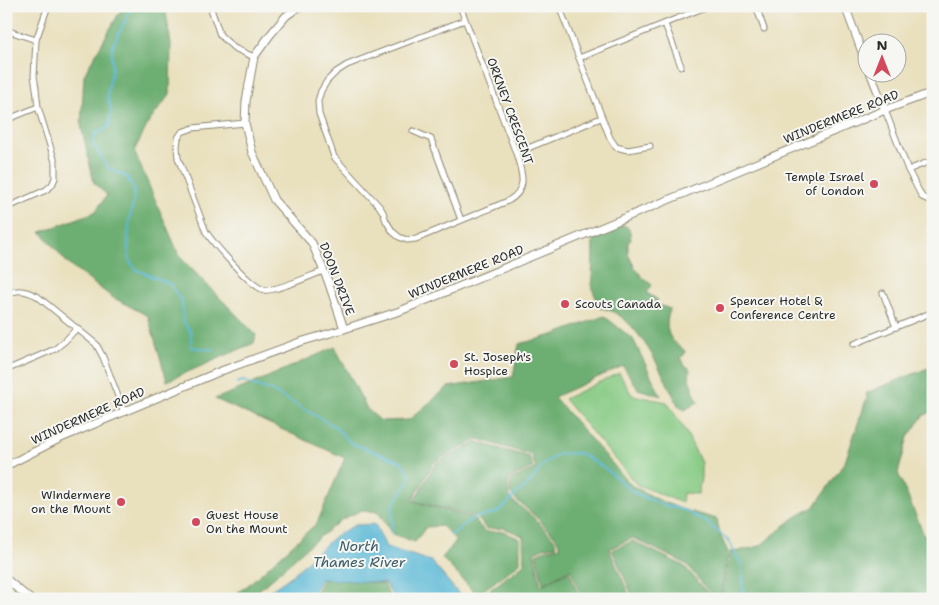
<svg xmlns="http://www.w3.org/2000/svg" width="939" height="605" viewBox="0 0 939 605" font-family="'Shantell Sans',sans-serif">
<style>
.green{fill:#87ca84;stroke:#597a58}
.forest{fill:#6dae72;stroke:#4c6c4e}
.water{fill:#58b8d6;stroke:#427280}
.lines{fill:none;stroke-linecap:round;stroke-linejoin:round}
.stream{stroke:#58b8d6;stroke-width:2}
.street-casing{stroke:#8a8674;stroke-width:7}
.secondary-casing{stroke:#8a8674;stroke-width:9}
.street{stroke:#fff;stroke-width:5}
.secondary{stroke:#fff;stroke-width:7}
.poi-dot{fill:#d1495b;stroke:#f6f6f2;stroke-width:2}
.labels{text-anchor:middle;dominant-baseline:central;stroke-width:4;stroke-linejoin:round;paint-order:stroke}
.street-label{font-size:12px;fill:#2b2b2b;stroke:#f6f6f2}
.poi-label{font-size:12px;fill:#2b2b2b;stroke:#f6f6f2;text-anchor:start}
.water-label{font-size:14px;font-style:italic;fill:#3b5c67;stroke:#f6f6f2}
</style>
<rect width="100%" height="100%" fill="#f6f6f2"/>
<filter id="ink" filterUnits="userSpaceOnUse"><feTurbulence type="fractalNoise" baseFrequency=".02" numOctaves="2"/><feDisplacementMap in="SourceGraphic" scale="10" xChannelSelector="R" yChannelSelector="G"/><feConvolveMatrix kernelMatrix="1 2 1 2 8 2 1 2 1" color-interpolation-filters="sRGB"/></filter>
<filter id="wash" filterUnits="userSpaceOnUse"><feTurbulence type="fractalNoise" baseFrequency=".0096" numOctaves="4" result="noise"/><feDisplacementMap in="SourceGraphic" scale="20" xChannelSelector="R" yChannelSelector="G"/><feGaussianBlur stdDeviation="1.12" result="paint"/><feColorMatrix in="noise" values="0 0 0 0 0 0 0 0 0 0 0 0 0 0 0 0 0 1.4 0 .05"/><feComposite in="paint" operator="in"/></filter>
<g filter="url(#wash)">
<rect width="100%" height="100%" fill="#e9e0bd"/>
<polygon class="green" points="619,373 632,395 667,402 685,430 701,463 701,478 698,494 683,493 682,503 636,484 564,399"/>
<g class="forest">
<polygon points="123,6 165,6 171,44 170,94 149,122 134,151 180,257 256,335 254,343 167,381 148,316 112,297 70,266 41,232 95,212 107,195 94,183 81,125 84,75"/>
<path d="M623,225C631,227 630,233 631,240L628,242V254L634,266L642,277L652,285L647,293L658,300L656,304L670,309C666,321 665,333 675,343C679,346 682,348 685,351L684,355L681,357L685,366L688,367L690,370L689,379L698,402L685,410L679,407C664,378 637,311 600,308L592,288L593,240L592,238Z"/>
<polygon points="604,316 633,339 661,396 638,389 623,366 554,397 631,485 661,501 684,510 717,519 720,535 728,552 720,599 715,599 686,564 633,538 609,549 631,599 581,599 575,579 570,569 543,584 536,554 548,549 561,547 556,538 536,517 513,497 509,491 512,479 536,468 531,455 478,439 434,462 412,501 473,518 485,532 503,531 520,539 520,563 477,595 442,558 456,541 451,535 442,526 426,527 415,542 392,534 378,512 362,510 341,520 307,547 249,599 228,599 247,586 317,523 345,458 215,399 252,384 335,347 367,409 381,421 409,420 448,387 513,377 519,344 553,335"/>
<polygon points="933,366 933,411 923,416 908,437 898,473 924,535 933,532 933,599 721,599 730,552 734,552 760,546 794,518 815,506 845,462 867,397 866,393"/>
<polygon points="477,442 529,457 533,467 510,478 507,490 511,499 535,519 554,539 557,546 546,547 534,552 541,586 569,571 573,580 579,599 478,599 524,564 523,536 504,528 486,529 477,517 414,501 436,463"/>
<polygon points="633,541 684,566 713,599 634,599 612,550"/>
<polygon points="324,577 384,584 390,599 312,599"/>
</g>
<polygon class="water" points="375,524 386,547 431,561 463,599 394,599 385,583 321,579 309,599 258,599 290,577 335,536 355,525"/>
<g class="lines">
<g class="stream">
<polyline points="132,6 112,47 112,69 107,96 111,110 109,127 95,134 93,144 108,168 127,177 134,190 133,205 129,220 128,249 130,262 137,270 170,284 182,302 183,321 191,332 191,347 214,350"/>
<polyline points="237,383 243,381 272,391 334,426 351,443 402,462 410,476 408,483 392,506 392,534"/>
<polyline points="451,535 473,518 496,513 508,503 518,492 526,487 545,463 559,454 580,453 606,469 633,492 660,504 684,510 706,522 729,541 731,544 734,552 742,565 743,588 746,599"/>
</g>
</g>
</g>
<g filter="url(#ink)">
<g class="lines">
<g class="street-casing">
<g id="street">
<polyline points="210,6 220,35 234,48 254,57"/>
<path d="M460,6L516,153C522,173 529,189 508,201L416,239L407,240L399,237L393,232L386,221L383,212L379,206L334,157L331,148L319,114L318,101L321,91L327,81L336,72L347,65L465,20"/>
<polyline points="559,6 610,138 616,147 628,150 650,146"/>
<polyline points="756,6 764,29"/>
<polyline points="665,24 681,66"/>
<polyline points="6,30 36,40"/>
<polyline points="579,58 708,6"/>
<polyline points="885,110 908,170 922,197 933,202"/>
<polyline points="6,120 38,107"/>
<path d="M245,123L193,128L182,132L178,138L177,147L178,158L206,232C214,244 251,287 264,290C275,292 312,275 324,271"/>
<polyline points="413,131 431,139 461,220"/>
<polyline points="516,153 601,118"/>
<polyline points="908,170 933,160"/>
<polyline points="6,208 46,190 52,185 55,178 55,162 38,107 36,88 34,76 36,40 48,6"/>
<polyline points="883,293 896,327"/>
<path d="M6,294C19,289 24,290 37,296L96,344L103,357L124,412"/>
<polyline points="854,344 933,312"/>
<polyline points="6,370 55,349 65,341 77,328"/>
</g>
</g>
<g class="secondary-casing">
<g id="secondary">
<polyline points="300,6 286,16 270,35 254,57 246,101 245,123 252,152 274,200 312,243 328,281 344,329"/>
<polyline points="845,6 866,63"/>
<polyline points="870,72 885,110"/>
<polyline points="6,466 61,438 221,371 300,342 344,329 400,311 885,110 933,92"/>
<polyline points="6,579 30,599"/>
</g>
</g>
<use href="#street" class="street"/>
<use href="#secondary" class="secondary"/>
</g>
</g>
<g class="poi-dot">
<circle cx="874" cy="184" r="5"/>
<circle cx="565" cy="304" r="5"/>
<circle cx="720" cy="308" r="5"/>
<circle cx="454" cy="364" r="5"/>
<circle cx="121" cy="502" r="5"/>
<circle cx="196" cy="522" r="5"/>
</g>
<g class="labels">
<g class="street-label">
<text transform="translate(510 111) rotate(70)">ORKNEY CRESCENT</text>
<text transform="translate(841 117) rotate(-22)">WINDERMERE ROAD</text>
<text transform="translate(466 272) rotate(-22)">WINDERMERE ROAD</text>
<text transform="translate(337 279) rotate(69)">DOON DRIVE</text>
<text transform="translate(88 416) rotate(-24)">WINDERMERE ROAD</text>
</g>
<g class="poi-label">
<text x="864" y="177" text-anchor="end">Temple Israel<tspan x="864" dy="14">of London</tspan></text>
<text x="730" y="301">Spencer Hotel &amp;<tspan x="730" dy="14">Conference Centre</tspan></text>
<text x="575" y="304">Scouts Canada</text>
<text x="464" y="357">St. Joseph's<tspan x="464" dy="14">Hospice</tspan></text>
<text x="111" y="495" text-anchor="end">Windermere<tspan x="111" dy="14">on the Mount</tspan></text>
<text x="206" y="515">Guest House<tspan x="206" dy="14">On the Mount</tspan></text>
</g>
<g class="water-label">
<text x="359" y="546">North<tspan x="359" dy="16">Thames River</tspan></text>
</g>
</g>
<rect width="939" height="605" fill="none" stroke="#f6f6f2" stroke-width="25"/>
<g transform="translate(882 58)"><circle r="24" fill="#f6f6f2" stroke="#a5a5a2"/>
<path d="M0-4L9 19L0 12L-9 19Z" fill="#d1495b"/>
<text y="-8" font-size="14" font-weight="bold" text-anchor="middle" fill="#2b2b2b">N</text>
</g>
</svg>
